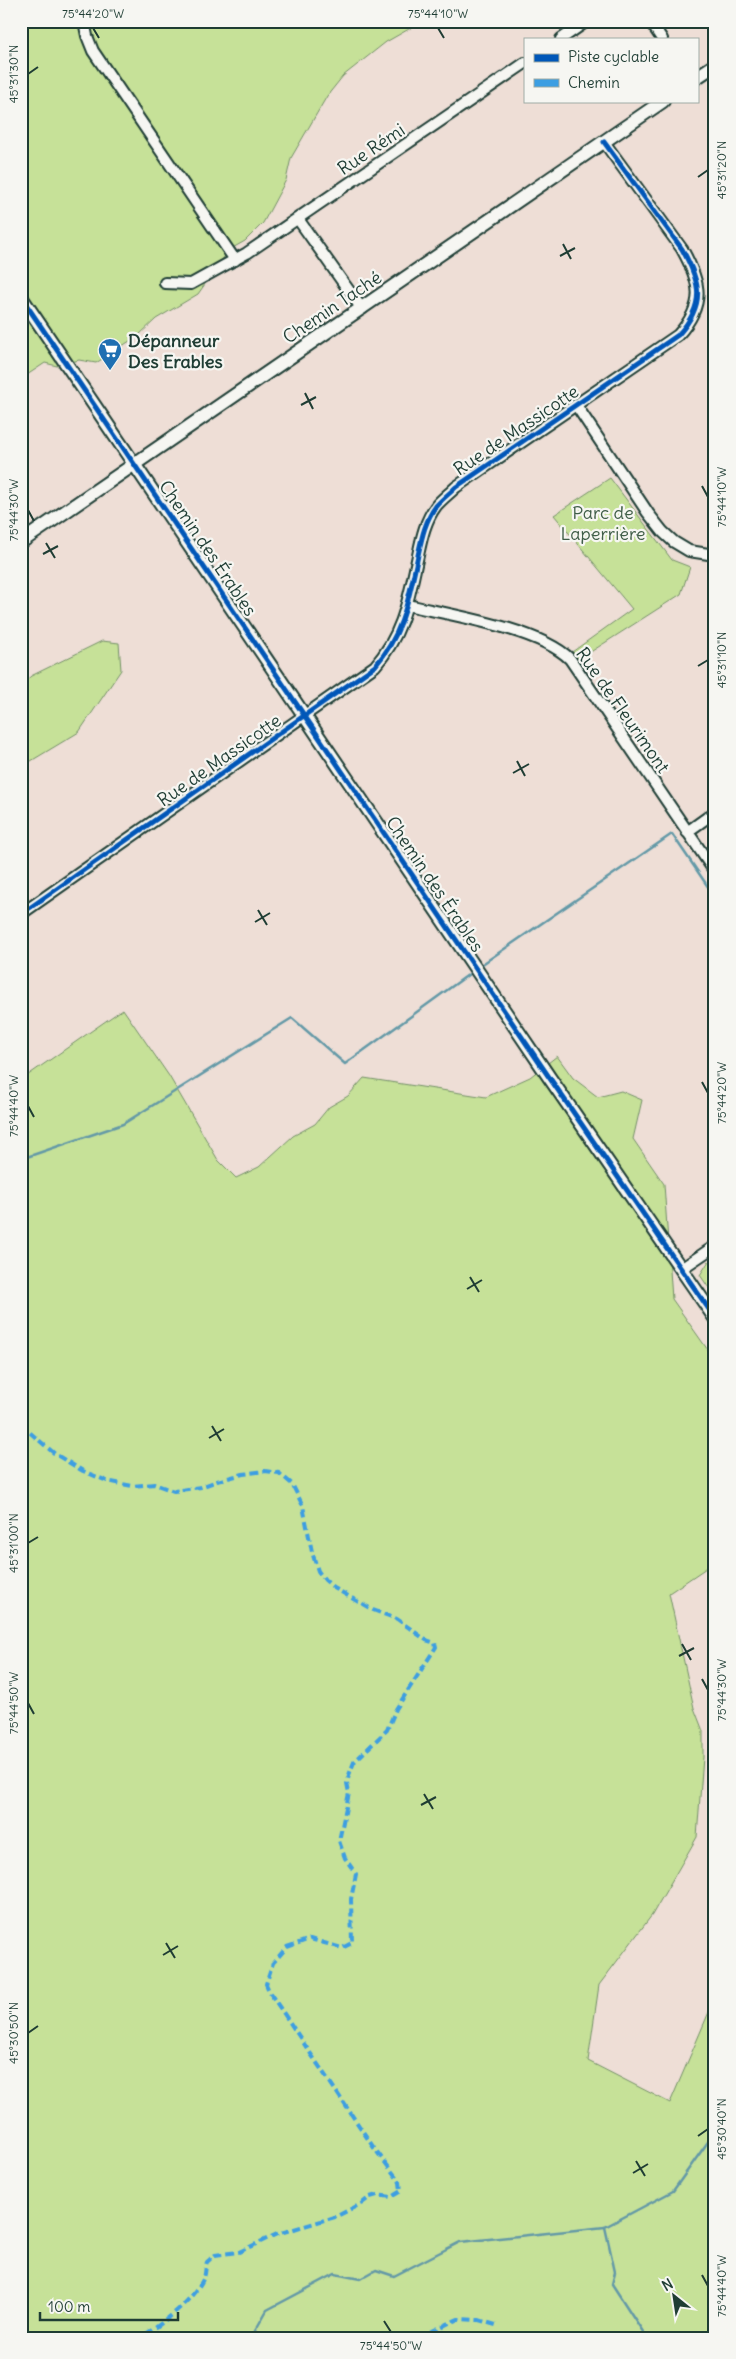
<svg xmlns="http://www.w3.org/2000/svg" width="736" height="2359" viewBox="0 0 736 2359" font-family="Delius,sans-serif">
<style>
.green{fill:#c6e198;stroke:#728f66}
.lines{fill:none;stroke-linecap:round;stroke-linejoin:round}
.stream{stroke:#6499a7;stroke-width:2.5}
.minor-casing{stroke:#1f3d34;stroke-width:14}
.tertiary-casing{stroke:#1f3d34;stroke-width:16}
.minor{stroke:#f6f6f2;stroke-width:10}
.tertiary{stroke:#f6f6f2;stroke-width:12}
.quiet{stroke:#3c9ee2;stroke-width:4;stroke-dasharray:8 4;stroke-linecap:butt}
.cycleway-casing{stroke:#f6f6f2;stroke-width:8}
.cycleway{stroke:#0057b8;stroke-width:5}
.ticks{fill:none;stroke:#1f3d34;stroke-width:2}
.labels{text-anchor:middle;dominant-baseline:central;stroke-width:4.5;stroke-linejoin:round;paint-order:stroke}
.street-label{font-size:18px;fill:#1f3d34;stroke:#f6f6f2}
.poi-label{font-size:18px;font-weight:bold;fill:#1f3d34;stroke:#f6f6f2;text-anchor:start}
.park-label{font-size:18px;fill:#405e48;stroke:#f6f6f2}
.neatline{fill:none;stroke:#1f3d34;stroke-width:2}
.ticks-label{font-size:12px;text-anchor:middle;fill:#1f3d34}
</style>
<rect width="100%" height="100%" fill="#eeded6"/>
<filter id="ink" filterUnits="userSpaceOnUse"><feTurbulence type="fractalNoise" baseFrequency=".02" numOctaves="2"/><feDisplacementMap in="SourceGraphic" scale="10" xChannelSelector="R" yChannelSelector="G"/><feConvolveMatrix kernelMatrix="1 2 1 2 8 2 1 2 1" color-interpolation-filters="sRGB"/></filter>
<g filter="url(#ink)">
<g class="green">
<polygon points="21,21 423,21 386,42 343,76 327,96 291,158 286,180 263,223 245,241 229,250 198,294 156,319 139,335 96,363 79,360 57,366 45,363 21,379"/>
<polygon points="610,478 672,560 690,567 681,594 578,660 572,652 632,609 554,515"/>
<polygon points="102,641 119,643 121,670 79,732 21,767 21,685 31,676"/>
<polygon points="123,1009 169,1076 218,1160 236,1178 259,1167 293,1136 315,1124 329,1107 348,1096 364,1078 486,1097 530,1077 557,1056 573,1078 598,1097 621,1091 642,1100 633,1139 664,1184 672,1299 715,1360 715,1562 669,1593 694,1708 703,1731 703,1757 697,1837 652,1915 599,1985 588,2061 670,2103 715,1998 715,2338 21,2338 21,1080"/>
<polygon points="715,1257 715,1297 700,1275 709,1261"/>
</g>
<g class="lines">
<g class="stream">
<polyline points="478,967 672,834 715,897"/>
<polyline points="21,1159 123,1124 292,1018 345,1064 472,972"/>
<polyline points="605,2227 615,2272 612,2284 647,2338"/>
<polyline points="251,2338 267,2310 335,2274 360,2279 376,2270 394,2276 460,2242 605,2227 673,2191 715,2132"/>
</g>
<g class="minor-casing">
<g id="minor">
<polyline points="84,21 87,36 93,51 235,260"/>
<polyline points="650,21 662,39"/>
<polyline points="561,39 587,21"/>
<polyline points="298,219 362,309"/>
<polyline points="165,283 191,284 247,253 525,63"/>
<polyline points="576,405 648,513 663,532 674,542 689,551 715,555"/>
<path d="M407,605C451,615 540,629 570,659L715,872"/>
<polyline points="687,832 715,812"/>
<path d="M21,914L375,666C403,634 408,601 417,560C421,542 424,522 436,506C442,499 450,493 456,487L678,335C706,304 701,283 682,249L604,142"/>
<polyline points="681,1269 715,1246"/>
</g>
</g>
<g class="tertiary-casing">
<g id="tertiary">
<polyline points="697,77 715,65"/>
<polyline points="21,297 549,1077 715,1318"/>
<polyline points="21,542 663,101"/>
</g>
</g>
<use href="#minor" class="minor"/>
<use href="#tertiary" class="tertiary"/>
<g class="quiet">
<path d="M21,1425L55,1454L83,1471L107,1481L132,1486L154,1484L174,1491L201,1487L217,1481L243,1474L265,1471L279,1473L292,1484L303,1506L312,1552L318,1571L325,1580L334,1588L373,1610L397,1619L426,1640L435,1643L436,1647L396,1709L387,1730L354,1762L349,1775L347,1783L349,1793L339,1841L345,1858L356,1874L351,1899L352,1943L342,1948L310,1939L287,1947L273,1963L266,1984L270,1993L374,2148L400,2182L401,2191L391,2197L377,2195L370,2197L361,2204L335,2217L277,2234L239,2252L215,2255L207,2262C205,2267 206,2272 204,2277C196,2298 158,2328 139,2338"/>
<polyline points="21,2333 58,2338"/>
<polyline points="384,2338 426,2334 458,2319 479,2320 499,2326"/>
</g>
<g class="cycleway-casing">
<g id="cycleway">
<polyline points="21,297 549,1077 715,1318"/>
<path d="M21,914L375,666C403,634 408,601 417,560C421,542 424,522 436,506C442,499 450,493 456,487L678,335C706,304 701,283 682,249L604,142"/>
</g>
</g>
<use href="#cycleway" class="cycleway"/>
</g>
</g>
<path class="ticks" d="M93,28L99,38M438,28L444,38M28,74L38,67M698,177L708,170M563,244L571,259M560,256L575,248M305,393L313,409M301,405L316,397M702,486L708,497M28,510L34,521M46,543L55,558M43,554L58,546M698,666L708,660M517,761L525,776M513,773L529,764M258,910L267,925M255,922L270,913M702,1082L708,1093M28,1106L34,1117M470,1277L479,1292M467,1289L482,1280M212,1426L221,1441M209,1438L224,1429M28,1543L38,1537M682,1644L691,1660M679,1656L694,1648M702,1679L708,1690M28,1703L34,1714M424,1794L433,1809M421,1805L436,1797M166,1943L175,1958M163,1955L178,1946M28,2033L38,2026M698,2136L708,2129M636,2161L645,2176M633,2173L648,2164M702,2275L708,2286M384,2321L391,2332"/>
<defs>
<g id="supermarket-pin" transform="scale(1.25)"><path d="M0 17L-7.5 6A9.5 9.5 0 1 1 7.5 6Z" fill="#1f6fb2" stroke="#f6f6f2"/><path d="M-6-5.5h2.5l.6 2H6L4.5 2H-2.5L-4.4-4H-6ZM-1.5 3.2a1.3 1.3 0 1 0 .1 0ZM3 3.2a1.3 1.3 0 1 0 .1 0Z" fill="#fff"/></g>
</defs>
<g fill-rule="evenodd">
<use href="#supermarket-pin" x="110" y="350"/>
</g>
<g class="labels">
<g class="street-label">
<text transform="translate(371 149) rotate(-34)">Rue Rémi</text>
<text transform="translate(332 307) rotate(-34)">Chemin Taché</text>
<text transform="translate(516 430) rotate(-34)">Rue de Massicotte</text>
<text transform="translate(208 548) rotate(56)">Chemin des Érables</text>
<text transform="translate(623 710) rotate(55)">Rue de Fleurimont</text>
<text transform="translate(219 760) rotate(-35)">Rue de Massicotte</text>
<text transform="translate(435 884) rotate(56)">Chemin des Érables</text>
</g>
<g class="poi-label">
<text x="128" y="340">Dépanneur<tspan x="128" dy="21">Des Erables</tspan></text>
</g>
<g class="park-label">
<text x="603" y="512">Parc de<tspan x="603" dy="21">Laperrière</tspan></text>
</g>
</g>
<rect width="736" height="2359" fill="none" stroke="#f6f6f2" stroke-width="55"/>
<rect x="524" y="38" width="175" height="65" fill="#f6f6f2" stroke="#a0aca6"/>
<rect x="534" y="54" width="25" height="8" fill="#0057b8" stroke="#a0aca6"/>
<text x="568" y="62" font-size="15" fill="#1f3d34">Piste cyclable</text>
<rect x="534" y="79" width="25" height="8" fill="#3c9ee2" stroke="#a0aca6"/>
<text x="568" y="88" font-size="15" fill="#1f3d34">Chemin</text>
<g transform="translate(674 2296) rotate(330)" stroke="#f6f6f2" stroke-width="4" paint-order="stroke">
<path d="M0-4L9 19L0 12L-9 19Z" fill="#1f3d34"/>
<text y="-8" font-size="14" font-weight="bold" text-anchor="middle" fill="#1f3d34">N</text>
</g>
<path d="M40 2312v8h138v-8" fill="none" stroke="#1f3d34" stroke-width="2.5"/>
<text x="48" y="2312" font-size="15" fill="#1f3d34" stroke="#f6f6f2" stroke-width="4" paint-order="stroke">100 m</text>
<rect x="28" y="28" width="680" height="2304" class="neatline"/>
<g class="ticks-label">
<text x="93" y="18">75°44'20"W</text>
<text x="438" y="18">75°44'10"W</text>
<text transform="translate(14 74) rotate(-90)" y="4">45°31'30"N</text>
<text transform="translate(722 170) rotate(-90)" y="4">45°31'20"N</text>
<text transform="translate(722 497) rotate(-90)" y="4">75°44'10"W</text>
<text transform="translate(14 510) rotate(-90)" y="4">75°44'30"W</text>
<text transform="translate(722 660) rotate(-90)" y="4">45°31'10"N</text>
<text transform="translate(722 1093) rotate(-90)" y="4">75°44'20"W</text>
<text transform="translate(14 1106) rotate(-90)" y="4">75°44'40"W</text>
<text transform="translate(14 1543) rotate(-90)" y="4">45°31'00"N</text>
<text transform="translate(722 1690) rotate(-90)" y="4">75°44'30"W</text>
<text transform="translate(14 1703) rotate(-90)" y="4">75°44'50"W</text>
<text transform="translate(14 2033) rotate(-90)" y="4">45°30'50"N</text>
<text transform="translate(722 2129) rotate(-90)" y="4">45°30'40"N</text>
<text transform="translate(722 2286) rotate(-90)" y="4">75°44'40"W</text>
<text x="391" y="2350">75°44'50"W</text>
</g>
</svg>
